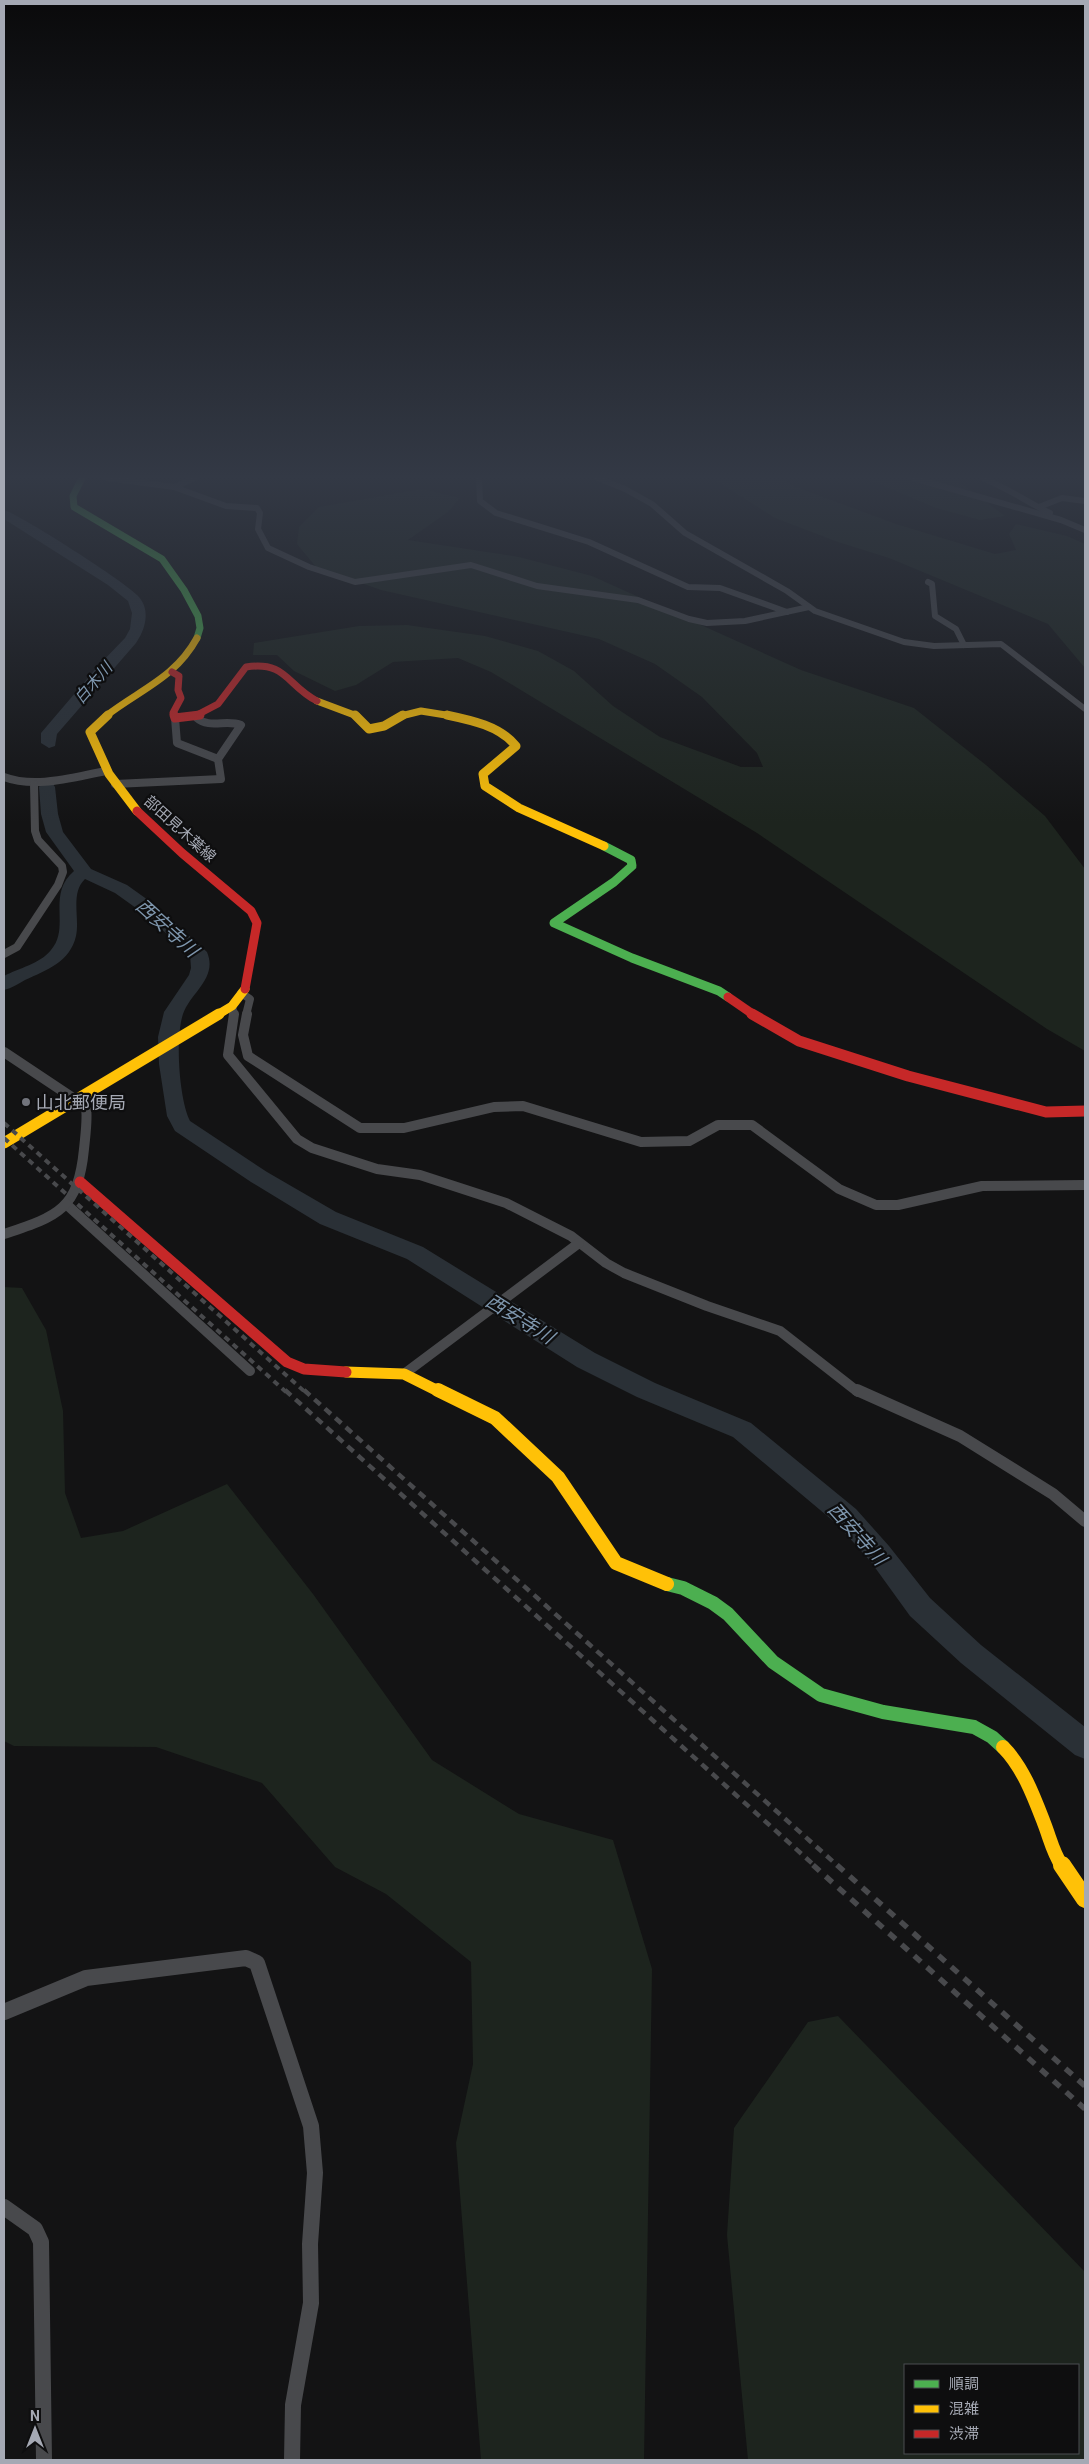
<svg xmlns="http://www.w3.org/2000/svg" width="1089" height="2464" viewBox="0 0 1089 2464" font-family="Roboto,'Noto Sans JP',sans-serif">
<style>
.green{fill:#1d241e;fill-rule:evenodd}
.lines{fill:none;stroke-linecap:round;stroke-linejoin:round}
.river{fill:#2a3036;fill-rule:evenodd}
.street-far4{stroke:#48494c;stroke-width:6}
.street-far3{stroke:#48494c;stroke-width:8}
.street-far2{stroke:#48494c;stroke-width:10}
.street-far1{stroke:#48494c;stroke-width:12}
.street{stroke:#48494c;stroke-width:16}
.fast-far2{stroke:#4caf50;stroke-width:7}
.fast-far1{stroke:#4caf50;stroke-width:9}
.fast{stroke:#4caf50;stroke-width:14}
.slow-far4{stroke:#ffc107;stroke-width:7}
.slow-far3{stroke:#ffc107;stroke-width:9}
.slow-far2{stroke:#ffc107;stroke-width:11}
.slow-far1{stroke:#ffc107;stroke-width:14}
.slow{stroke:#ffc107;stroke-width:18}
.jam-far2{stroke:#c62828;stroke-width:7}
.jam-far1{stroke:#c62828;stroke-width:9}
.jam{stroke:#c62828;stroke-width:11}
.rail-far2{stroke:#48494c;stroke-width:4;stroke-dasharray:6 5;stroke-linecap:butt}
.rail-far1{stroke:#48494c;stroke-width:4.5;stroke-dasharray:8 6;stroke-linecap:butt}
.rail{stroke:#48494c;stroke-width:5.5;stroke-dasharray:9 8;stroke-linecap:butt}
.poi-dot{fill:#72747c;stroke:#0e0e0f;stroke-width:2}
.labels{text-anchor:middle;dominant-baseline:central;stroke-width:4.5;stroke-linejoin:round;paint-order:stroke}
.far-street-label{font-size:15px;fill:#a5a9b4;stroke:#0e0e0f}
.far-water-label{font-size:16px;font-style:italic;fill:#7e96ad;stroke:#0e0e0f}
.poi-label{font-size:18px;fill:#a5a9b4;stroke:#0e0e0f;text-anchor:start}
.water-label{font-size:19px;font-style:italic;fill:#7e96ad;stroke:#0e0e0f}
</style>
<rect width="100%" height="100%" fill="#131314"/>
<g class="green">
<polygon points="712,478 780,478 796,487 896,524 995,554 1016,550 1009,534 1016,524 1067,536 1085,544 1085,668 1048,624 889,558 838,542 775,518"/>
<polygon points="865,478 954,478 1005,516 980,520 936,508"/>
<polygon points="422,489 460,498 448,512 408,540 519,557 592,576 801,670 914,708 986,765 1045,816 1085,869 1085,1051 1047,1029 757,833 491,672 458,658 393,662 356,685 335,691 294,671 277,655 253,655 254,643 359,626 407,625 485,636 538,651 574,671 613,706 660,737 741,767 763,767 757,753 702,697 655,664 599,639 381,590 316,567 297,544 299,527 319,507"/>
<polygon points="4,1287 22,1288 46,1330 63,1411 65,1493 81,1538 123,1531 227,1484 313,1594 432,1760 519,1814 613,1840 652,1969 644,2460 481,2460 456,2143 473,2064 471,1962 386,1894 335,1867 262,1783 156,1747 14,1746 4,1741"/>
<path d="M838,2016L1085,2272V2460H748L727,2235L734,2128L808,2022ZM1078,2365V2453H905V2365Z"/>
</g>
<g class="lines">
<g class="river">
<path d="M4,510C19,514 129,584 139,597C151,611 145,630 136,643L57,734L55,746L49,748L41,743V733L99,665L125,638L130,629L132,613L128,601L108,585L4,519Z"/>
<path d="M47,782L53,784L55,787L58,814L63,832L91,869L127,885L155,905L207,952C218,978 191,992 183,1014C175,1038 179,1099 190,1121L267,1172L336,1212L423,1247L595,1353L655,1383L751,1423L856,1509L889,1546L930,1598L981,1645L1085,1727V1759L1075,1755L961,1663L910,1616L871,1562L838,1525L733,1437L637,1397L577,1367L407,1259L320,1224L251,1182L175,1131L167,1116L159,1064L158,1037L164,1012L189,975L191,968L190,954L143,913L115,893L85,879C70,893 80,918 76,936C70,962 47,970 25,980C18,984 12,988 4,990V976C19,968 40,964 51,950C71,927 46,895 74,871L46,832L41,814L39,787L41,784Z"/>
</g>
<g class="street-far4">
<polyline points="107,478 174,487 226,506 257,508 260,513 258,529 268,548 309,567 355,582 471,565 537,586 638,600 689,619 707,623 745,621 809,607"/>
<polyline points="479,478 480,501 496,513 589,542 688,587 720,588 787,612"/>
<polyline points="598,478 625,489 652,504 685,533 787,591 815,611 904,642 934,646 1001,644 1085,709"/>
<polyline points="913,478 1061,520 1085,530"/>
<path d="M982,478C1006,487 1027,502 1050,513"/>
<polyline points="174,487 195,478"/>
<polyline points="1039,507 1062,498 1085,501"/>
<polyline points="928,582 932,584 935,616 956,629 964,645"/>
</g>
<g class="street-far3">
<polyline points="175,718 177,743 218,759"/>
<path d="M4,777C36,789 73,777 106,771"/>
<path d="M115,784L221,779L218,759L241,725C227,719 209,729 197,718"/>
<polyline points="4,954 17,947 58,885 63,872 62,866 38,840 35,831 34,784"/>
<polyline points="241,993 250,999 246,1015"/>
<polyline points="232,1006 234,1015"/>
</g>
<g class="street-far2">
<polyline points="234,1014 228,1055 297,1139 312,1148 377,1169 420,1175 506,1203 571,1236 606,1263 624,1273 707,1306 780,1331 858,1392"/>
<polyline points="247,1014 243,1035 248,1056 360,1128 404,1128 494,1107 523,1106 641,1142 689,1141 718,1125 752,1125 839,1189 876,1205 898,1205 982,1186 1085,1185"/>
<polyline points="4,1052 76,1100"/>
<polyline points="66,1204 250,1371"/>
<path d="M4,1234C58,1216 78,1210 84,1149C86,1131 88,1113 85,1095"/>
<polyline points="404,1374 579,1243"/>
</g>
<polyline class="street-far1" points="857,1390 960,1436 1053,1494 1085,1521"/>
<g class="street">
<polyline points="4,2012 86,1978 246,1958 257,1963 311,2126 315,2173 310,2244 311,2303 293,2405 292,2460"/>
<polyline points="4,2207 35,2229 41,2242 44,2460"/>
</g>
<polyline class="fast-far2" points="82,478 73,496 74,507 162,559 184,590 198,616 200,628 197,638"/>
<polyline class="fast-far1" points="604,846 631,860 632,866 614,882 554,923 632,958 719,991 728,997"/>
<polyline class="fast" points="667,1584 683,1588 713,1603 728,1614 773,1662 821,1695 883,1712 974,1727 992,1737 1003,1747"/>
<g class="slow-far4">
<polyline points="317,701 357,716"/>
<path d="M106,716C141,689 175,678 197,638"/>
<polyline points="401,716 421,711 452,716"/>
</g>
<g class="slow-far3">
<polyline points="108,715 90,732 109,774 137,811"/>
<polyline points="355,715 369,729 384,726 403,715"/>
<path d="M447,715C471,720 500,726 516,746L483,774L485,786L519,808L604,846"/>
<polyline points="217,1015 232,1006 245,989"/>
</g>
<g class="slow-far2">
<polyline points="4,1143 219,1014"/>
<polyline points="346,1372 404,1374 440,1392"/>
</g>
<g class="slow-far1">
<polyline points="438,1390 495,1418 558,1477 616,1563 667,1584"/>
<path d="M1003,1747C1023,1767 1034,1797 1044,1823C1050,1838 1053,1853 1062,1866"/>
</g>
<polyline class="slow" points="1062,1865 1085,1899"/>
<g class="jam-far2">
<polyline points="172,672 179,676 178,690 181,698 173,713 174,716"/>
<path d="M195,716L218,704L246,667C287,661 286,685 317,701"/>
</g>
<g class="jam-far1">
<polyline points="174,715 175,718 200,715"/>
<polyline points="137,811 182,853 251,911 257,923 245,989"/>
<polyline points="728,997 754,1015"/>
</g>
<g class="jam">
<polyline points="752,1014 799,1041 908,1076 1046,1112 1085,1111"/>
<polyline points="80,1182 287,1362 304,1369 346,1372"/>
</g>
<g class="rail-far2">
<polyline points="4,1123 305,1392"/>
<polyline points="4,1138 286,1392"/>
</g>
<g class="rail-far1">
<polyline points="285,1390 815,1866"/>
<polyline points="304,1390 838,1866"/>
</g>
<g class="rail">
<polyline points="813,1865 1085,2109"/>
<polyline points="837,1865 1085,2086"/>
</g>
</g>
<linearGradient id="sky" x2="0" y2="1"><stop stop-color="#0a0a0b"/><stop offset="0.58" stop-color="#333945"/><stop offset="1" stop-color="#333945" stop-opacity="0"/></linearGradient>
<rect width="1089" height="823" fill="url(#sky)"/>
<circle class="poi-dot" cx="26" cy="1102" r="5"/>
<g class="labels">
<g class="far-street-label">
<text transform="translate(180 829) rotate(42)">部田見木葉線</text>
</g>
<g class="far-water-label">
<text transform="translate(93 683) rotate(-49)">白木川</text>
</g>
<g class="poi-label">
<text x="36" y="1102">山北郵便局</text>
</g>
<g class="water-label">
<text transform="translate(167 928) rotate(42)">西安寺川</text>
<text transform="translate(520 1319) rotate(32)">西安寺川</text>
<text transform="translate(857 1534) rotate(48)">西安寺川</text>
</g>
</g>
<rect width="1089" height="2464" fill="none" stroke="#a5a9b4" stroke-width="10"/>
<rect x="904" y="2364" width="175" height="90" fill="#0e0e0f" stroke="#4a4c51"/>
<rect x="914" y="2380" width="25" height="8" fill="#4caf50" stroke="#4a4c51"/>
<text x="949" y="2389" font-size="15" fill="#a5a9b4">順調</text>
<rect x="914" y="2405" width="25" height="8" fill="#ffc107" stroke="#4a4c51"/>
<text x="949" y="2414" font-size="15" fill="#a5a9b4">混雑</text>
<rect x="914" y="2430" width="25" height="8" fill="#c62828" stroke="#4a4c51"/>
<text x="949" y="2439" font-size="15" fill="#a5a9b4">渋滞</text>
<g transform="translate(35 2429)" stroke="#0e0e0f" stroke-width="4" paint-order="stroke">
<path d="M0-4L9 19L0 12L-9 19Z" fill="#a5a9b4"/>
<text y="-8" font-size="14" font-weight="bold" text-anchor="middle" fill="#a5a9b4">N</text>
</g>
</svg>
